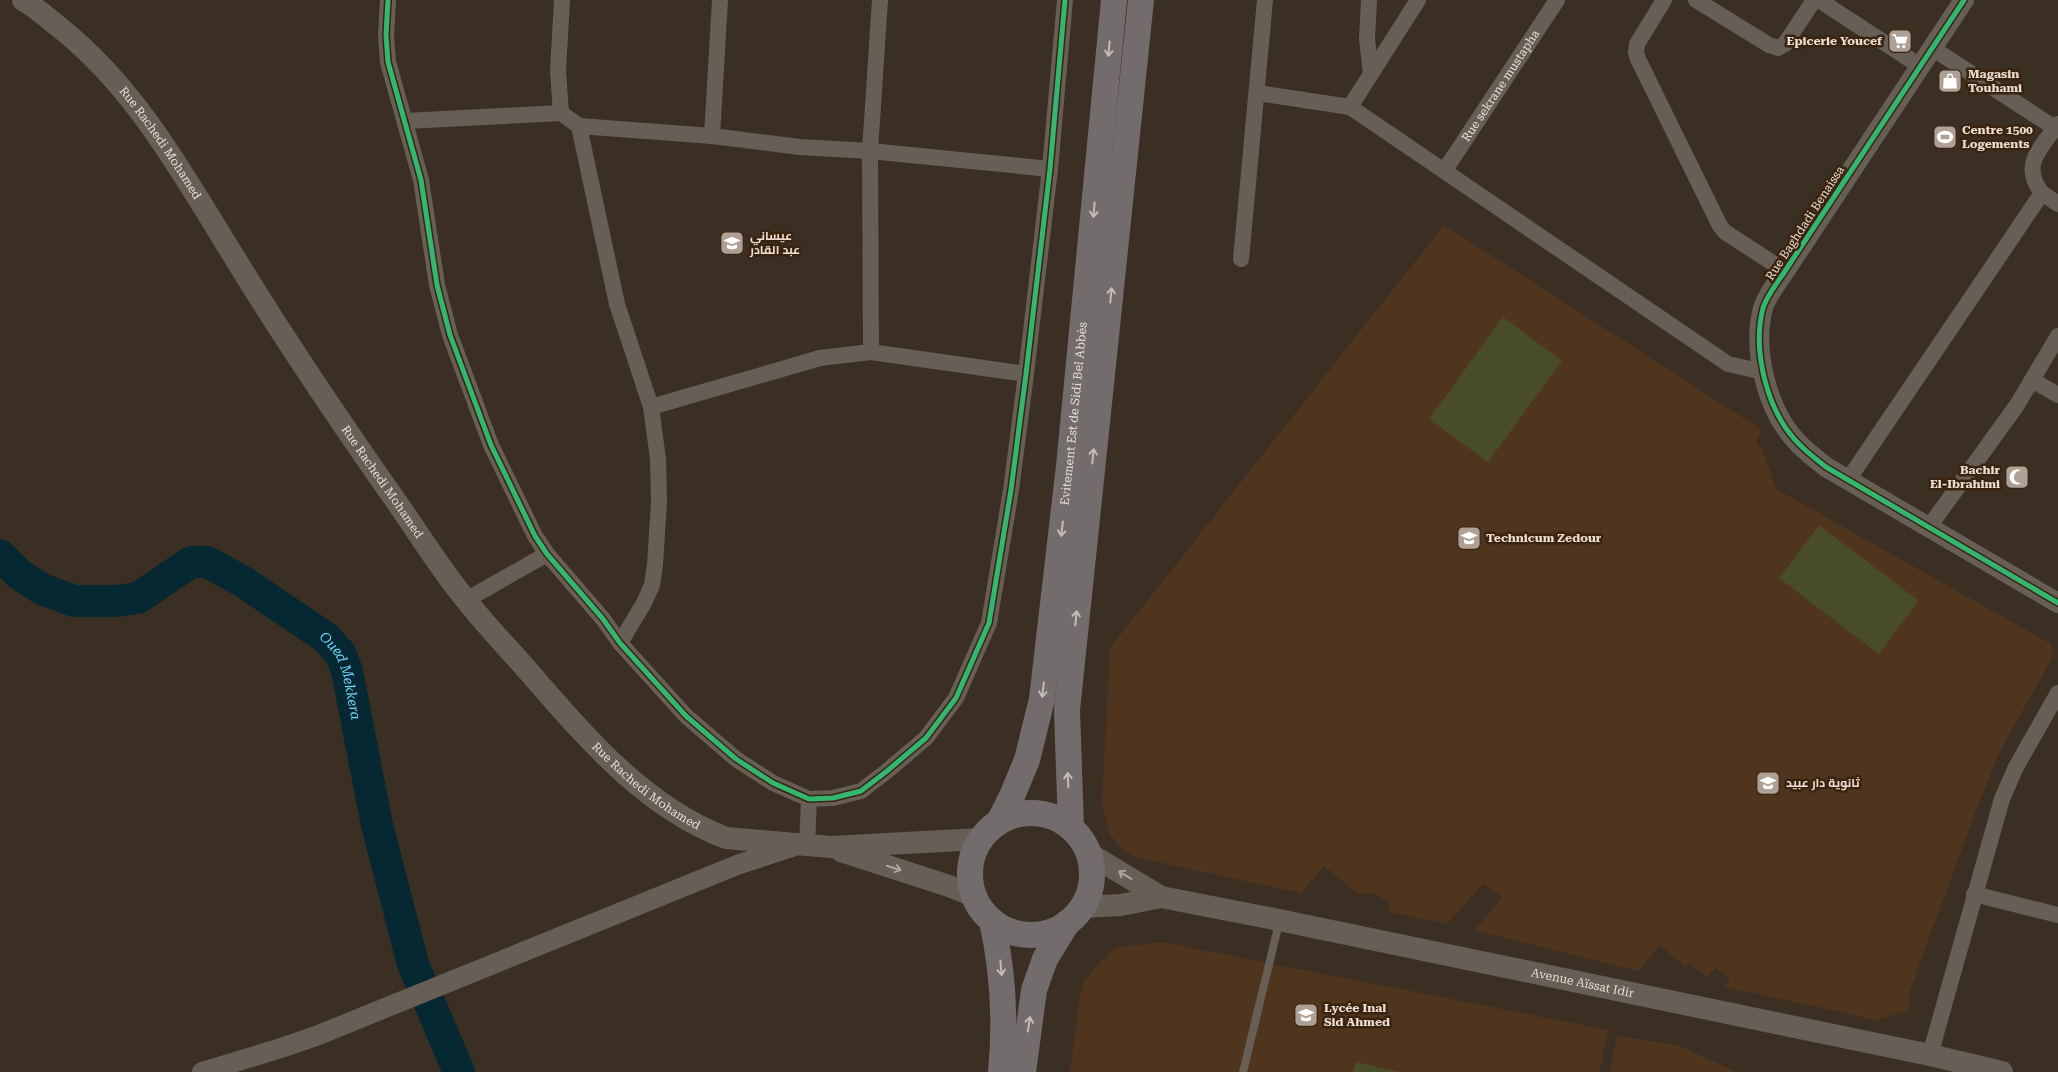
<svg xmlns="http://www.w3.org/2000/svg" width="2058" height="1072" viewBox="0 0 2058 1072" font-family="'Roboto Serif',Cairo,serif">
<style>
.built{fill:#50351e}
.green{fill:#484c28}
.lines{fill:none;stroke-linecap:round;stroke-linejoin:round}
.river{stroke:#062832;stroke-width:32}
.service{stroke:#675e55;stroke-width:8}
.minor{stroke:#675e55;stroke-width:16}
.tertiary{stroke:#675e55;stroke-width:20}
.secondary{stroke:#675e55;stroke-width:22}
.trunk{stroke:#726c6c;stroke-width:26}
.cycleway-casing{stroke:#3a2410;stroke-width:8}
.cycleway{stroke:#33b770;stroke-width:5}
.oneway{stroke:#c7bbb3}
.oneway2{stroke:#b0a49a}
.labels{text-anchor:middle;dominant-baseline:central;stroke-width:5;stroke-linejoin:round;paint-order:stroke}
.poi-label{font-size:12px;font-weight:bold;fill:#ecddd2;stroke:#3a2410;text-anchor:start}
.street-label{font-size:12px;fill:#ecddd2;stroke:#3a2410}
.water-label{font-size:14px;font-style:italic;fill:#70d7fb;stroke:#3a2410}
</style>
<rect width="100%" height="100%" fill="#3b2f24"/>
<g class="built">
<polygon points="1444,225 1762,430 1756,443 1762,448 1776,489 2051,644 2053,656 2000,751 1974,816 1910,990 1909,1010 1875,1021 1860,1016 1724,987 1730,978 1716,968 1707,977 1690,964 1685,967 1660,945 1638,971 1475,930 1502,897 1483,884 1447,924 1389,912 1390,903 1376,894 1359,894 1324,866 1301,893 1135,857 1123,850 1109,833 1102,802 1110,648"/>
<polygon points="1161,942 1608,1030 1599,1072 1070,1072 1079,1001 1083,983 1100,962 1116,948"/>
<polygon points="1617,1036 1677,1045 1737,1072 1610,1072"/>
</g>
<g class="green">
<polygon points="1503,317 1562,361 1488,462 1429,419"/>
<polygon points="1819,525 1919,601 1879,654 1779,578"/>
<polygon points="1356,1062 1400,1072 1353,1072"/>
</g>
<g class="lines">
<path class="river" id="s1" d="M0,555L20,575L42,589L74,601H116L138,598L191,562H207L242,581L325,637L340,653L347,671L377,825L413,964L459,1072"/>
<polyline class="service" points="1243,1072 1279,923"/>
<g class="minor">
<polyline points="388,0 386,35 388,62 421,180 437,285 450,335 491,445 535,536 547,554 603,619 620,643 686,716 736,759 773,783 809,799 833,798 861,791 887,771 926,738 956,698 989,623 1011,490 1026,374 1050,169 1065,0"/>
<polyline points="1369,0 1367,39 1371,74"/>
<polyline points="1664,0 1637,44 1636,52 1638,59 1720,226 1725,232 1785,271"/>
<polyline points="1696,0 1769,45 1778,48 1785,44 1814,0"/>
<polyline points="1819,0 1920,66"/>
<polyline points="1932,48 2055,128"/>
<polyline points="1257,93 1350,107 1728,364 1763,372"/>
<polyline points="1350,107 1418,0"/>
<polyline points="561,113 558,71 562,0"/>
<polyline points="406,121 561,113 579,126 712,136 720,0"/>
<polyline points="579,126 617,304 651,407"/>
<polyline points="712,136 800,147 870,151 1050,169"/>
<path id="s2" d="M1445,170L1557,0"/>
<path d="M2042,193C2020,165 2041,148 2058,124"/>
<polyline points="1241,259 1265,0"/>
<polyline points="871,352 1026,374"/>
<polyline points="2032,380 2058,395"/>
<polyline points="1848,480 2042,193 2058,204"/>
<polyline points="1929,527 2017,405 2058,336"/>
<polyline points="466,600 547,554"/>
<polyline points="620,643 644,603 652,585 655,565 659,502 658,459 651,407 820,358 871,352 870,151 880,0"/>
<polyline points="807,846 809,799"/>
<polyline points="1974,894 2058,915"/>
<polyline points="1930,1055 2002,799 2016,767 2058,693"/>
</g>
<g class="tertiary">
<path d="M1964,0L1785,271C1778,282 1767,295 1763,308C1752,351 1767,413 1800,445C1808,453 1817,460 1826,467L2058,603"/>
<polyline points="202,1072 281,1048 316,1036 737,865 798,845"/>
</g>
<g class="secondary">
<path id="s3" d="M23,0C36,7 47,18 59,27C136,88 182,173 233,255C281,334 333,411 386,487C413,524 437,565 466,600C488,628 513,653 536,680C590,742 647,808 726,838L831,847L980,839"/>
<polyline points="841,851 949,886 974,896"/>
<polyline points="1088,853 1161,897"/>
<path id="s4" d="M1082,907L1121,905L1161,897L1279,920L1930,1055L2002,1072"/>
</g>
<g class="trunk">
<circle cx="1031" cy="874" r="61"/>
<path id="s5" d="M999,822L1012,796L1027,760L1042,699L1069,466L1114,0"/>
<polyline points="1071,828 1067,710 1141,0"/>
<path d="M992,921C1003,971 1006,1021 1001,1072"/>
<polyline points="1023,1072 1034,990 1045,959 1067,923"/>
</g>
<g class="cycleway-casing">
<g id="cycleway">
<polyline points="388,0 386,35 388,62 421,180 437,285 450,335 491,445 535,536 547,554 603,619 620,643 686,716 736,759 773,783 809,799 833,798 861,791 887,771 926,738 956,698 989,623 1011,490 1026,374 1050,169 1065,0"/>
<path d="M1964,0L1785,271C1778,282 1767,295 1763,308C1752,351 1767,413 1800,445C1808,453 1817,460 1826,467L2058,603"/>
</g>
</g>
<use href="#cycleway" class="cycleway"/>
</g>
<defs><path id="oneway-shaft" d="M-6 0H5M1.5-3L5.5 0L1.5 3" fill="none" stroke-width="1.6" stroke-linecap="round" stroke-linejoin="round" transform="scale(1.25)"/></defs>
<g class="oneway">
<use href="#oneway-shaft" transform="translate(1109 49) rotate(95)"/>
<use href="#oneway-shaft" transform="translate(1094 210) rotate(95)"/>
<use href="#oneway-shaft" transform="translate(1111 295) rotate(-84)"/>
<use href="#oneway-shaft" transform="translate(1093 456) rotate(-84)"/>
<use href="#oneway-shaft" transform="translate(1062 529) rotate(97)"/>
<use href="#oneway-shaft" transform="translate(1076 618) rotate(-84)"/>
<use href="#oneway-shaft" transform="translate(1043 690) rotate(97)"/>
<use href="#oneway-shaft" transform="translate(1068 780) rotate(-93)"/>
<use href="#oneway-shaft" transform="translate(1001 968) rotate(85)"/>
<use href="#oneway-shaft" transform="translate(1029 1024) rotate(-81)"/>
</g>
<g class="oneway2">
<use href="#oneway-shaft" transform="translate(894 868) rotate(18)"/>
<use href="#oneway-shaft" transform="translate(1125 875) rotate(-149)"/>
</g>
<defs>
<g id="supermarket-square" transform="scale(1.25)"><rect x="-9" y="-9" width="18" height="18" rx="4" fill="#aea095" stroke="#3a2410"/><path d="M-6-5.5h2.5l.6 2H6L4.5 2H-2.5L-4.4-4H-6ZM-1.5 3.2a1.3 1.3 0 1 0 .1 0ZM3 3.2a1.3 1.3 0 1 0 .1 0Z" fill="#fff"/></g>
<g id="shop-square" transform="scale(1.25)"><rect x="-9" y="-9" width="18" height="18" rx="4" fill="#aea095" stroke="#3a2410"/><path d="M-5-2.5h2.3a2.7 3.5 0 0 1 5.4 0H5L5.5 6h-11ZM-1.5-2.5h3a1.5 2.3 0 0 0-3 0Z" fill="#fff"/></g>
<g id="stadium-square" transform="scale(1.25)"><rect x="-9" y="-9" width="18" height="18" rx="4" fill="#aea095" stroke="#3a2410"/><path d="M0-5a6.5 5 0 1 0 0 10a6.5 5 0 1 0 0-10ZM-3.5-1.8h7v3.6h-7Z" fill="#fff"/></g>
<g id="school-square" transform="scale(1.25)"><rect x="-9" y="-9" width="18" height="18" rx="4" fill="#aea095" stroke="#3a2410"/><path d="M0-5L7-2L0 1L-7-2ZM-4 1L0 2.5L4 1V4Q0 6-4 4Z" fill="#fff"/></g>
<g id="mosque-square" transform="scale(1.25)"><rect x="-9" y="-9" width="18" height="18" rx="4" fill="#aea095" stroke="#3a2410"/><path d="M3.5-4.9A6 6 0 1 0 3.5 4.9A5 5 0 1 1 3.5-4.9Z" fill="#fff"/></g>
</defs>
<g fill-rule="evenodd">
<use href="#supermarket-square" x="1900" y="41"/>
<use href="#shop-square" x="1950" y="81"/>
<use href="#stadium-square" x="1945" y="137"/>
<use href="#school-square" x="732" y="243"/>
<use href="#mosque-square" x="2017" y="477"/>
<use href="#school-square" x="1469" y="538"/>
<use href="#school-square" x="1768" y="783"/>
<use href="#school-square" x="1306" y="1015"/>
</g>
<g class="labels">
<g class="poi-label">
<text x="1882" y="41" text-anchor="end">Epicerie Youcef</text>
<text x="1968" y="74">Magasin<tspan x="1968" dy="14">Touhami</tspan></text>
<text x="1962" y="130">Centre 1500<tspan x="1962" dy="14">Logements</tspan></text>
<text x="750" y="236">عيساني<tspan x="750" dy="14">عبد القادر</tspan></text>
<text x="2000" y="470" text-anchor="end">Bachir<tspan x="2000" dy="14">El-Ibrahimi</tspan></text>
<text x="1486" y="538">Technicum Zedour</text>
<text x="1786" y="783">ثانوية دار عبيد</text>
<text x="1324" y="1008">Lycée Inal<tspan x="1324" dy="14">Sid Ahmed</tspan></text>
</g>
<g class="street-label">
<text stroke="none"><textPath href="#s2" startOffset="101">Rue sekrane mustapha</textPath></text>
<text stroke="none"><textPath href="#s3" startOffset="200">Rue Rachedi Mohamed</textPath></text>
<text transform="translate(1805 223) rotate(-57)">Rue Baghdadi Benaissa</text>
<text stroke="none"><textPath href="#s5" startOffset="418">Evitement Est de Sidi Bel Abbès</textPath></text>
<text stroke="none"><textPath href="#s3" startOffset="605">Rue Rachedi Mohamed</textPath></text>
<text stroke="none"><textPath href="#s3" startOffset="1010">Rue Rachedi Mohamed</textPath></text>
<text stroke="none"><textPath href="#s4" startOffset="510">Avenue Aïssat Idir</textPath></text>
</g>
<g class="water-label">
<text stroke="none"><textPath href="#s1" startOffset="416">Oued Mekkera</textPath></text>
</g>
</g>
</svg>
